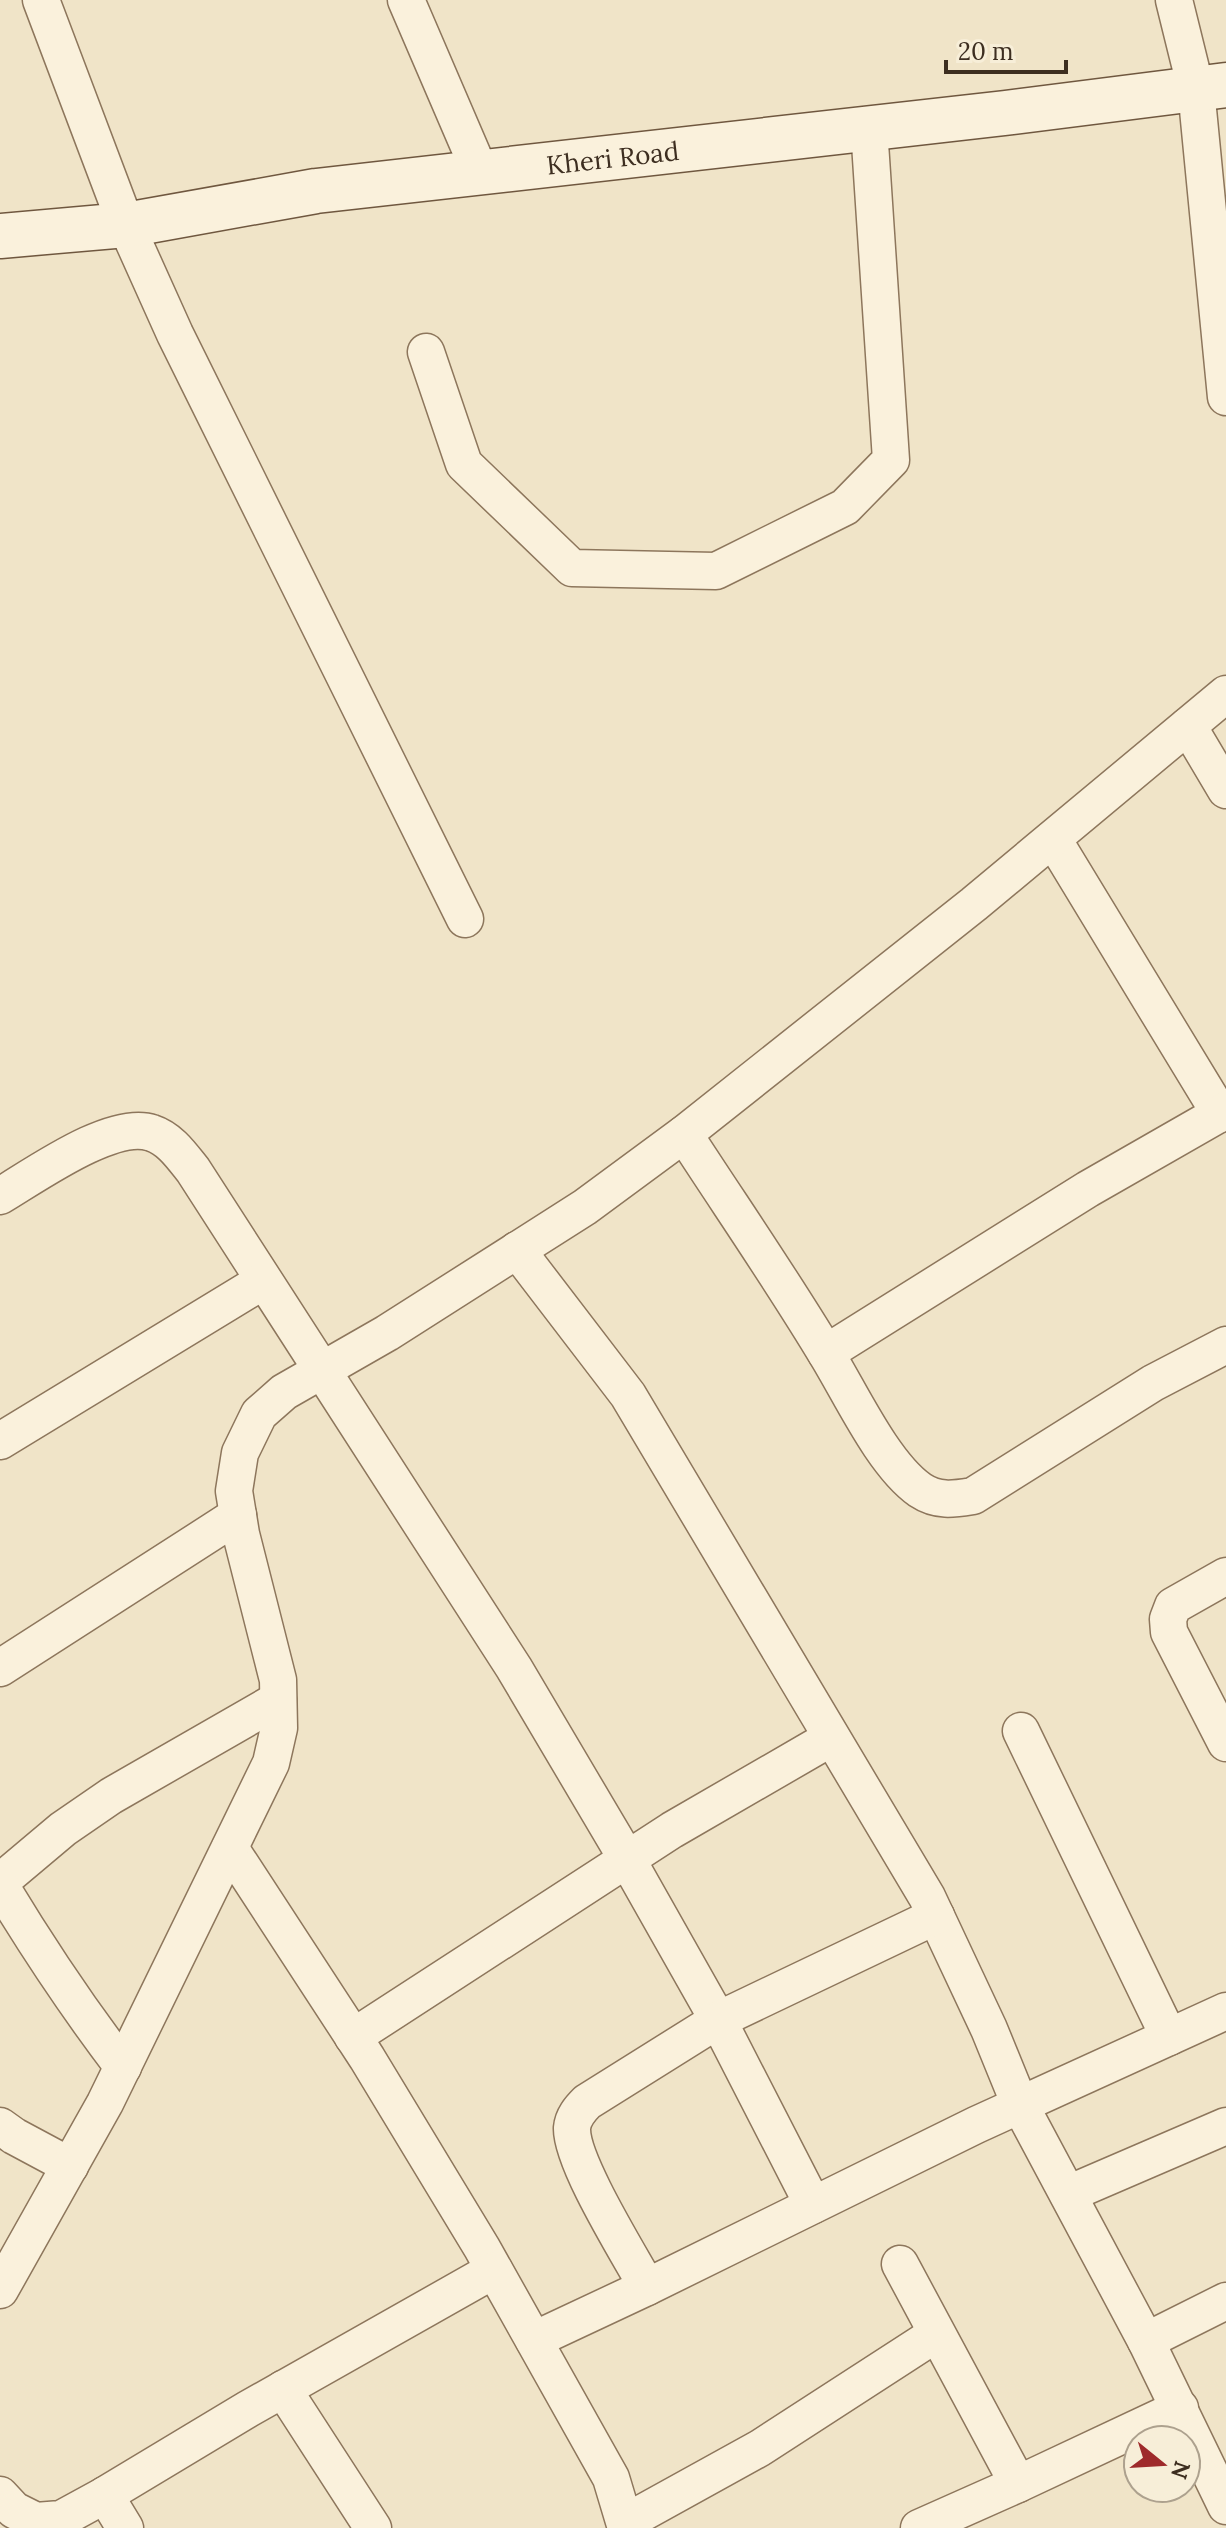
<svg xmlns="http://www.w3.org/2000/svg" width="1226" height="2528" viewBox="0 0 1226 2528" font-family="Lora,serif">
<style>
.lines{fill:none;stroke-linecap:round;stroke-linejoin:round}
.street-casing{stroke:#8d765c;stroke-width:39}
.secondary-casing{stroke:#6f573f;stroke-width:47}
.street{stroke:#faf1dc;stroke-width:36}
.secondary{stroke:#faf1dc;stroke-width:44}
.labels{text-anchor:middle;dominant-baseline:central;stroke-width:8;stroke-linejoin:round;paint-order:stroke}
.street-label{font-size:26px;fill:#3d2e20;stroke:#f7eed8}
</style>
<rect width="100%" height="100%" fill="#f0e4c8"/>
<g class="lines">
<g class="street-casing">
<g id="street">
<polyline points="41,0 126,225 175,334 465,919"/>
<polyline points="406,0 480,172"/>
<polyline points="1174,0 1196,89 1226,397"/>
<polyline points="426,352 464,464 572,568 716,571 845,507 891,460 869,128"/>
<polyline points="1188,726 1226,790"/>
<polyline points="1053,839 1220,1114"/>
<path d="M684,1134C732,1208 782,1280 827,1355C851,1394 883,1464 920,1490C938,1502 954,1499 973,1496L1153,1383L1226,1345"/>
<path d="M0,1196C34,1176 113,1119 152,1133C170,1139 181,1155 193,1170L514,1668L627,1859L718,2020L813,2205"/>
<polyline points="517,1250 628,1395 927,1897 989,2029 1020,2105 1146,2341 1226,2506"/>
<polyline points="826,1353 1088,1189 1226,1110"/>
<polyline points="0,1441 263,1281"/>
<polyline points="1226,1576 1173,1606 1168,1619 1169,1632 1226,1743"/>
<polyline points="0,1668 238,1515"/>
<polyline points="1021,1731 1169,2037"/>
<polyline points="230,1848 367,2058 482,2248 611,2478 626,2528"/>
<polyline points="0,1882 63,1829 111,1796 278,1700"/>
<path d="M0,1885C38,1948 78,2008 123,2067"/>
<polyline points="353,2037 672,1830 831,1738"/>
<polyline points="0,2126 14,2136 70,2166"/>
<polyline points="1068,2194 1226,2126"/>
<polyline points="900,2264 1018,2484"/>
<path d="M647,2287C629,2254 571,2162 572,2128C573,2117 580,2109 587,2102L718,2020L936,1916"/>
<polyline points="0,2290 105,2103 271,1763 279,1728 278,1680 241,1534 234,1491 240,1453 259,1414 284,1392 387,1333 585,1207 684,1134 974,904 1226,694"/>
<polyline points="534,2340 647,2287 976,2125 1226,2011"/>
<polyline points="1146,2341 1226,2301"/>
<polyline points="283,2389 373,2528"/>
<polyline points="0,2495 14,2510 36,2521 61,2519 105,2495 248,2409 494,2270"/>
<polyline points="105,2495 125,2528"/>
<polyline points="626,2522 760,2448 936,2334"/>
<polyline points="919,2528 1018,2484 1180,2408"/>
</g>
</g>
<g class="secondary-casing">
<g id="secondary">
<path id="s1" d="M0,236L126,225L316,191L1005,113L1226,85"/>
</g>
</g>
<use href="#street" class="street"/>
<use href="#secondary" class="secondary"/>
</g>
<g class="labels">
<g class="street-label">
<text stroke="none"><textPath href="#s1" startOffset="618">Kheri Road</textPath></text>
</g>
</g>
<g transform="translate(1162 2464) rotate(108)"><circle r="38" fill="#f7eed8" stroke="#ada18e" stroke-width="2"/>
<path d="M0-6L14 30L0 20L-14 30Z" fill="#9e2a2b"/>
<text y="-12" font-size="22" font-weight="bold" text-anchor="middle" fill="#3d2e20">N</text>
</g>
<path d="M946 60v12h120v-12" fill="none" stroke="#3d2e20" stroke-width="4"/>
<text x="958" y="60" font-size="24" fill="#3d2e20" stroke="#f7eed8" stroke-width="6" paint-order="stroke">20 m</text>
</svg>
